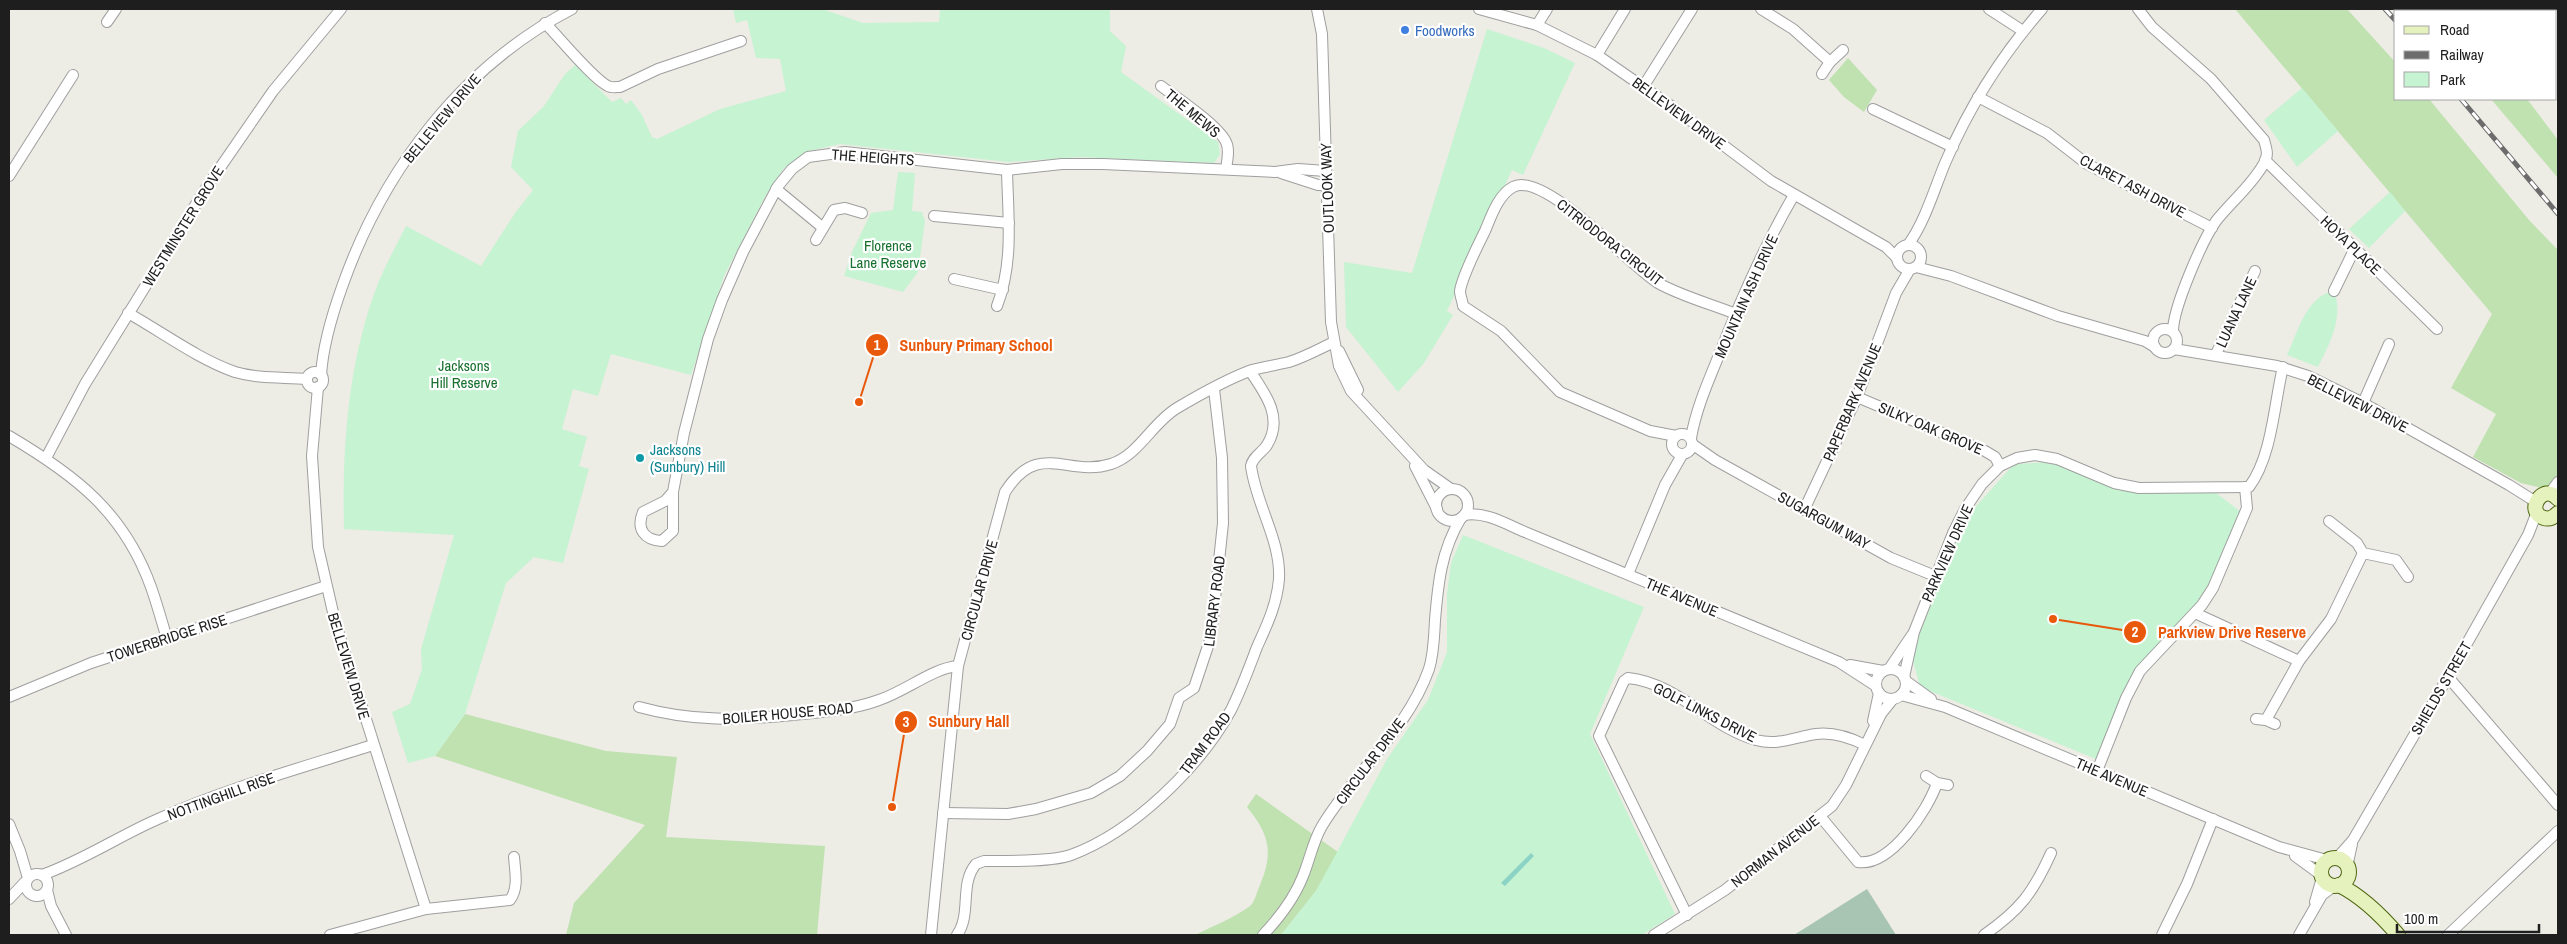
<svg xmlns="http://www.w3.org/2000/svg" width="2567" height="944" viewBox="0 0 2567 944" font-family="'Archivo Narrow',sans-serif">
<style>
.grass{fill:#bfe2b0}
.cemetery{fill:#a8c4b2}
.park{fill:#c6f3d2}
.pitch{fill:#8bd4c5}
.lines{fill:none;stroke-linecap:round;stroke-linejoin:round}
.street-casing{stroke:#9f9f9f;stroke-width:12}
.secondary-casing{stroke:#4f6811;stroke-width:16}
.street{stroke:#fff;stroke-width:10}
.secondary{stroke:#e6f2be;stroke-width:14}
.rail-casing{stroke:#6c6c6c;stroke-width:5}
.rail{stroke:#fff;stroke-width:3;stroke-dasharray:9;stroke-linecap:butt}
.shop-dot{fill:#3f7fe0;stroke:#fff;stroke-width:2}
.culture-dot{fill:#0f9aa8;stroke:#fff;stroke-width:2}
.labels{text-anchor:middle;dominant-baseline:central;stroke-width:4.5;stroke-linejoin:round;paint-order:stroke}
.shop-label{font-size:15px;fill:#366cbe;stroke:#fff;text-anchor:start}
.street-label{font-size:15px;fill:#1e1e1e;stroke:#fff}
.park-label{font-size:15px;fill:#18702f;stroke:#fff}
.culture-label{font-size:15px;fill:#0d838f;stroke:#fff;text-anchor:start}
.leader{fill:none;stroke:#e8590c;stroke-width:2}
.callout-dot{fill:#e8590c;stroke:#fff;stroke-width:2}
.mark-label{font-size:15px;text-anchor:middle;font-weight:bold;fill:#fff}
.callout-label{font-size:16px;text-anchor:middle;font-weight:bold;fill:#e8590c;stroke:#fff;stroke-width:4.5;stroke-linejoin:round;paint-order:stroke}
</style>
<rect width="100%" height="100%" fill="#edece5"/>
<g class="grass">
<polygon points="2235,9 2347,9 2396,63 2396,99 2429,99 2529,220 2558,250 2558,492 2521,483 2473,457 2496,414 2451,388 2492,314"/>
<polygon points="2418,9 2459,9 2461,11 2420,11"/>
<polygon points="1848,58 1877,90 1864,112 1844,97 1829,80"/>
<polygon points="2491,99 2527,99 2558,140 2558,178"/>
<polygon points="465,714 606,751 677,757 666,837 825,846 817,935 566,935 574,903 645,825 435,756"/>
<path d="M1256,794L1338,852L1316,891L1281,935H1195C1213,926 1234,918 1250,906C1255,902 1257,891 1260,885C1274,852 1269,834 1247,807Z"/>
</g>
<polygon class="cemetery" points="1867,889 1896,935 1794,935"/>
<g class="park">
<path d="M733,9H822L863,23L939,22L940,9H1110V31L1126,46L1121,72L1218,142L1220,154L1214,163L1079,157L1009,162L840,144L809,151L784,168L766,195L724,276L691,375L611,354L598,396L573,389L562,429L587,437L579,466L589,469L563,563L534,557L506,583L465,714L435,756L408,763L392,712L410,704L422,669L421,649L454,535L344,529C342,446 348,359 379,281C387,262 397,244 406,226L481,266L515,213L533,190L511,167L518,131L544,106L565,74L575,65L612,102L621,98L626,104L631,100L642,115L652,137L657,139L720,109L786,91L780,59L756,58L747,20L736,23Z"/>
<polygon points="1487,29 1544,48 1575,63 1523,175 1512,170 1447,311 1453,315 1424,363 1398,392 1346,327 1344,262 1412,273"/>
<polygon points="2302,88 2338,131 2297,167 2264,120"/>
<polygon points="898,172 915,173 912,211 922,212 925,221 918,272 903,292 844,276 852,252 871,213 893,210"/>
<polygon points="2390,192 2405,211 2369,248 2349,229"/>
<path d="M2334,291C2344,317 2330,343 2318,367L2287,355C2298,332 2306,296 2334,291Z"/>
<polygon points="2055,462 2134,488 2216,493 2241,512 2209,590 2142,667 2096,759 1920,687 1910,649 1970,513 2014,464"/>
<polygon points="1463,535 1644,607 1590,734 1675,914 1642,935 1281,935 1316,891 1387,759 1428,700 1447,652 1447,594 1451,563"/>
</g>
<polygon class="pitch" points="1531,853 1534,856 1505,886 1501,883"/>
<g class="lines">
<g class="street-casing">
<g id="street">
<polyline points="1317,9 1322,34 1331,322 1339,366 1351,391 1424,470 1451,489"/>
<polyline points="1479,9 1537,25 1597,55 1671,106 1771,181 1886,247 1897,258"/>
<polyline points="1761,9 1793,29 1830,62"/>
<polyline points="1989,9 2023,31"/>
<path d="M2138,9L2152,27L2211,79L2264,140C2267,150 2269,156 2263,165C2251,186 2231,202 2216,221C2202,241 2173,308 2173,331"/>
<polyline points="107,22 116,9"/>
<path d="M545,23C558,36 594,80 608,86C611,88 617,87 620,87L658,69L741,41"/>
<polyline points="1537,25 1547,9"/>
<polyline points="1597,55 1625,9"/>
<polyline points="1822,74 1830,62 1843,50"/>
<path d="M1161,86C1177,98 1218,125 1226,142C1230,150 1227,161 1226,169"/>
<polyline points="1643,87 1692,9"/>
<polyline points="1978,97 2047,133 2087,164 2212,228"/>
<polyline points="1873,109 1953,147"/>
<polyline points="2265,160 2437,329"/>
<polyline points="1281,173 1318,185 1327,185"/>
<polyline points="9,176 73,75"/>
<polyline points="776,189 822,227"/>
<polyline points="934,216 1009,223"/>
<polyline points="816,240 834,210 845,208 862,213"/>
<circle cx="1909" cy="257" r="12"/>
<path d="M1908,245C1926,220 1934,189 1946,161C1970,105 2002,55 2042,9"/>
<polyline points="1916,267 1951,276 2058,316 2145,341 2155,347"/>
<polyline points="954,279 1003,290"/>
<polyline points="2334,291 2355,248"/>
<path d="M997,306C1014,262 1008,216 1007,170"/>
<path d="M128,313C162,332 198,359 235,372C259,379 283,377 307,379"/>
<circle cx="2165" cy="341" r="12"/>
<polyline points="2174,349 2277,366 2308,376 2363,403 2509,485 2536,502"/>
<polyline points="1339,351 1358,390"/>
<polyline points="2216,354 2255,271"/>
<circle cx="315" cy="380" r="8"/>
<path d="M321,375C323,344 332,315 342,287C383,170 462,66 572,9"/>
<polyline points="318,387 312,456 318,547 335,621 426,909"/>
<polyline points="1857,397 1985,451 1995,457 2000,466"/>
<polyline points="2363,403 2389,344"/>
<circle cx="1682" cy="444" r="10"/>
<path d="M9,436C75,475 124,512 151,587C157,604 162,622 167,639"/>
<path d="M1676,436L1650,431L1560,392L1501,331L1463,306C1463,302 1460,296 1460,291C1462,277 1478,245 1485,231C1491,217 1498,195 1513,187C1544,170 1631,267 1658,283C1681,296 1711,304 1736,314"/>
<path d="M1691,438C1696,409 1708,382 1719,355C1741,299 1764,246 1794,195"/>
<polyline points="1692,444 1715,460 1891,558 1935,576"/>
<polyline points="46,458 85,384 206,188 273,91 341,9"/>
<polyline points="1415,466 1437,509"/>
<circle cx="1452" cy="505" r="16"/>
<path d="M673,492L665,501L643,512C636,529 644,540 662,541L673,531V492L684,433L708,339L722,300L743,252L778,186L792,169L808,157L845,152L1007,170L1062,164H1103L1275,172L1298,169L1326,171"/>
<polyline points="2550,493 2558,482"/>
<polyline points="1804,510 1857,397 1896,293 1910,269"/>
<path d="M1464,515C1485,511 1506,524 1525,532L1839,662L1876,686"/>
<polyline points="2329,521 2357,543 2363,553 2396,560 2408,577"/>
<polyline points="1628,574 1665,485 1682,455"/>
<polyline points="2195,613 2299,661"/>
<polyline points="1850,665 1883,671"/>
<polyline points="1889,669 1912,635"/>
<circle cx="1891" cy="684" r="15"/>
<path d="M1904,677L1914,632L1953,533L1965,509L1982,484L2000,466L2017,458L2035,455L2057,459L2114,483L2139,488L2249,487C2272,457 2274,404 2283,367"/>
<polyline points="2448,677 2558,805"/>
<polyline points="1906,681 1931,699"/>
<polyline points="1901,695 1945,707 2279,847 2327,860"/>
<polyline points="9,697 91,663 326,586"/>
<path d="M639,707C693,722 739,720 793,715C822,712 852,710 879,700C906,691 933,668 958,666"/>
<polyline points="2256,719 2266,720 2275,724"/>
<polyline points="2266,720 2299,661 2331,619 2363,553"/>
<polyline points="1873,721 1879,693"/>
<polyline points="2097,771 2126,698 2140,671 2202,605 2213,588 2247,508 2245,487"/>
<polyline points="1926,776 1937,783 1948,785"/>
<polyline points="943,813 1008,814 1036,809 1091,793 1120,776 1147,751 1170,724 1179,698 1194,688 1211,637 1223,523 1222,458 1214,389"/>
<path d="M1820,816L1858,862C1890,867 1928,810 1937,783"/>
<polyline points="9,824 20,851 28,878"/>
<polyline points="2295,856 2321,875"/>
<polyline points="2337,858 2353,840 2448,677 2528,535 2537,512"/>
<polyline points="2347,867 2352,844"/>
<circle cx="37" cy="885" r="11"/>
<path d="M42,875C82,861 119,836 158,819C227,788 301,768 373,745"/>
<polyline points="47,890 51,906 66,935"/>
<polyline points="9,899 25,882"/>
<polyline points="2315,902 2322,878"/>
<path d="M1687,915L1599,736L1624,681L1628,678C1677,683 1710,727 1756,740C1778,746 1795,737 1816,734C1832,732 1851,738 1865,745"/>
<path d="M330,935L426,909L510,900C519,888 515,871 514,857"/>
<path d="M931,935L958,666L1005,492C1039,439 1068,478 1111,464C1139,455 1152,423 1177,408C1199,395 1227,379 1252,370C1264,367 1276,365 1289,362C1305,357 1319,349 1334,342"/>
<path d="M957,935C972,914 959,884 976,864L984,861C1006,861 1052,862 1071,855C1133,832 1199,768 1231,710C1241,690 1249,668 1257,647C1267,625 1277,604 1279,579C1281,540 1256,505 1251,466C1253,456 1262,453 1267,445C1284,418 1265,393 1250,371"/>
<path d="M1263,935C1280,917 1294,899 1303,876C1310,859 1313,841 1322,826C1355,771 1407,731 1429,669C1434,653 1434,637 1435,620C1438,584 1441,551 1461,518"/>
<polyline points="1654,935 1725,890 1832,806 1846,785 1881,714 1893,699"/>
<path d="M1984,935C2020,910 2033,893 2051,853"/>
<polyline points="2162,935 2187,884 2213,819"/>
<polyline points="2299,935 2322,895 2334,886"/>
<polyline points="2448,935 2558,831"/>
</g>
</g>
<g class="secondary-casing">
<g id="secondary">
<path d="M2558,499C2543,481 2524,512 2544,518C2550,520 2554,517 2558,513"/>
<circle cx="2335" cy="872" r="14"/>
<path d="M2339,885C2363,897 2381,915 2398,935"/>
</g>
</g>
<use href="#street" class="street"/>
<use href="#secondary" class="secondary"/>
<g class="rail-casing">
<g id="rail">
<polyline points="2385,9 2396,21"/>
<polyline points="2461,99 2558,214"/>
</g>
</g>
<use href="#rail" class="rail"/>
</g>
<circle class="shop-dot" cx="1405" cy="30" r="5"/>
<circle class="culture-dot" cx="640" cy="458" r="5"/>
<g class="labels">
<g class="shop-label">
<text x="1415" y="30">Foodworks</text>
</g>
<g class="street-label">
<text transform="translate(1193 113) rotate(40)">THE MEWS</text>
<text transform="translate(1679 113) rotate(36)">BELLEVIEW DRIVE</text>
<text transform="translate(442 118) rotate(-50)">BELLEVIEW DRIVE</text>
<text transform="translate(873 157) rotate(4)">THE HEIGHTS</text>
<text transform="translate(2133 186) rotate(28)">CLARET ASH DRIVE</text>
<text transform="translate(1327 188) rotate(-92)">OUTLOOK WAY</text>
<text transform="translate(183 226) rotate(-58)">WESTMINSTER GROVE</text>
<text transform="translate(1610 242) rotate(38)">CITRIODORA CIRCUIT</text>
<text transform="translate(2351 245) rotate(44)">HOYA PLACE</text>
<text transform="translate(1746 296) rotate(-66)">MOUNTAIN ASH DRIVE</text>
<text transform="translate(2236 312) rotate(-65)">LUANA LANE</text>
<text transform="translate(1852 402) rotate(-67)">PAPERBARK AVENUE</text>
<text transform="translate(2358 403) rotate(27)">BELLEVIEW DRIVE</text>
<text transform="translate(1931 428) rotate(23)">SILKY OAK GROVE</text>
<text transform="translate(1824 520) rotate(29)">SUGARGUM WAY</text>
<text transform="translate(1947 553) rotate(-66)">PARKVIEW DRIVE</text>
<text transform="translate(979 590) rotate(-75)">CIRCULAR DRIVE</text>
<text transform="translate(1682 597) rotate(23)">THE AVENUE</text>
<text transform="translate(1214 601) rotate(-83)">LIBRARY ROAD</text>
<text transform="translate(167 638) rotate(-18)">TOWERBRIDGE RISE</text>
<text transform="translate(349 666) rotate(73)">BELLEVIEW DRIVE</text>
<text transform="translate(2441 688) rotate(-60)">SHIELDS STREET</text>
<text transform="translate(1705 712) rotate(27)">GOLF LINKS DRIVE</text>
<text transform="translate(788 713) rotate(-5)">BOILER HOUSE ROAD</text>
<text transform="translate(1205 743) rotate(-53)">TRAM ROAD</text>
<text transform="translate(1370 761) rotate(-53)">CIRCULAR DRIVE</text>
<text transform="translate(2112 777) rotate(23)">THE AVENUE</text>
<text transform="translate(221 796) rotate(-20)">NOTTINGHILL RISE</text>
<text transform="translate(1775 851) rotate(-38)">NORMAN AVENUE</text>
</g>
<g class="park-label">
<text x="888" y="245">Florence<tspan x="888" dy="17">Lane Reserve</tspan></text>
<text x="464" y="365">Jacksons<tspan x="464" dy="17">Hill Reserve</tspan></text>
</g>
<g class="culture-label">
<text x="650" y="449">Jacksons<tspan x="650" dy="17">(Sunbury) Hill</tspan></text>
</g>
</g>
<path class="leader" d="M859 402L877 345M2053 619L2135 632M892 807L906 722"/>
<g class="callout-dot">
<circle cx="859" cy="402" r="5"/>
<circle cx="2053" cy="619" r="5"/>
<circle cx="892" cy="807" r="5"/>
<circle cx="877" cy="345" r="12"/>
<circle cx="2135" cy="632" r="12"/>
<circle cx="906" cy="722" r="12"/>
</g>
<g class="mark-label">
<text x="877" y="350">1</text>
<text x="2135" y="637">2</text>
<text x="906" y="727">3</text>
</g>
<g class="callout-label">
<text x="976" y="351">Sunbury Primary School</text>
<text x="2232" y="638">Parkview Drive Reserve</text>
<text x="969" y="727">Sunbury Hall</text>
</g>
<rect width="2567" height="944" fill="none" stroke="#1e1e1e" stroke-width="20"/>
<rect x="2394" y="10" width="162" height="90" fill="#ffffff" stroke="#a5a5a5"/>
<rect x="2404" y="26" width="25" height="8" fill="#e6f2be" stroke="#a5a5a5"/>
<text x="2440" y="35" font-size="15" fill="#1e1e1e">Road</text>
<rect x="2404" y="51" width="25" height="8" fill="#6c6c6c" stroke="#a5a5a5"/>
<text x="2440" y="60" font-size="15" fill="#1e1e1e">Railway</text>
<rect x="2404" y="72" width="25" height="15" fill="#c6f3d2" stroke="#a5a5a5"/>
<text x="2440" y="85" font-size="15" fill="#1e1e1e">Park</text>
<path d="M2397 924v8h142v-8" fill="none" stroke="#1e1e1e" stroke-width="2.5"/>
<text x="2404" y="924" font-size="15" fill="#1e1e1e" stroke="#ffffff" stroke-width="4" paint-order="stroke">100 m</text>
</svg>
